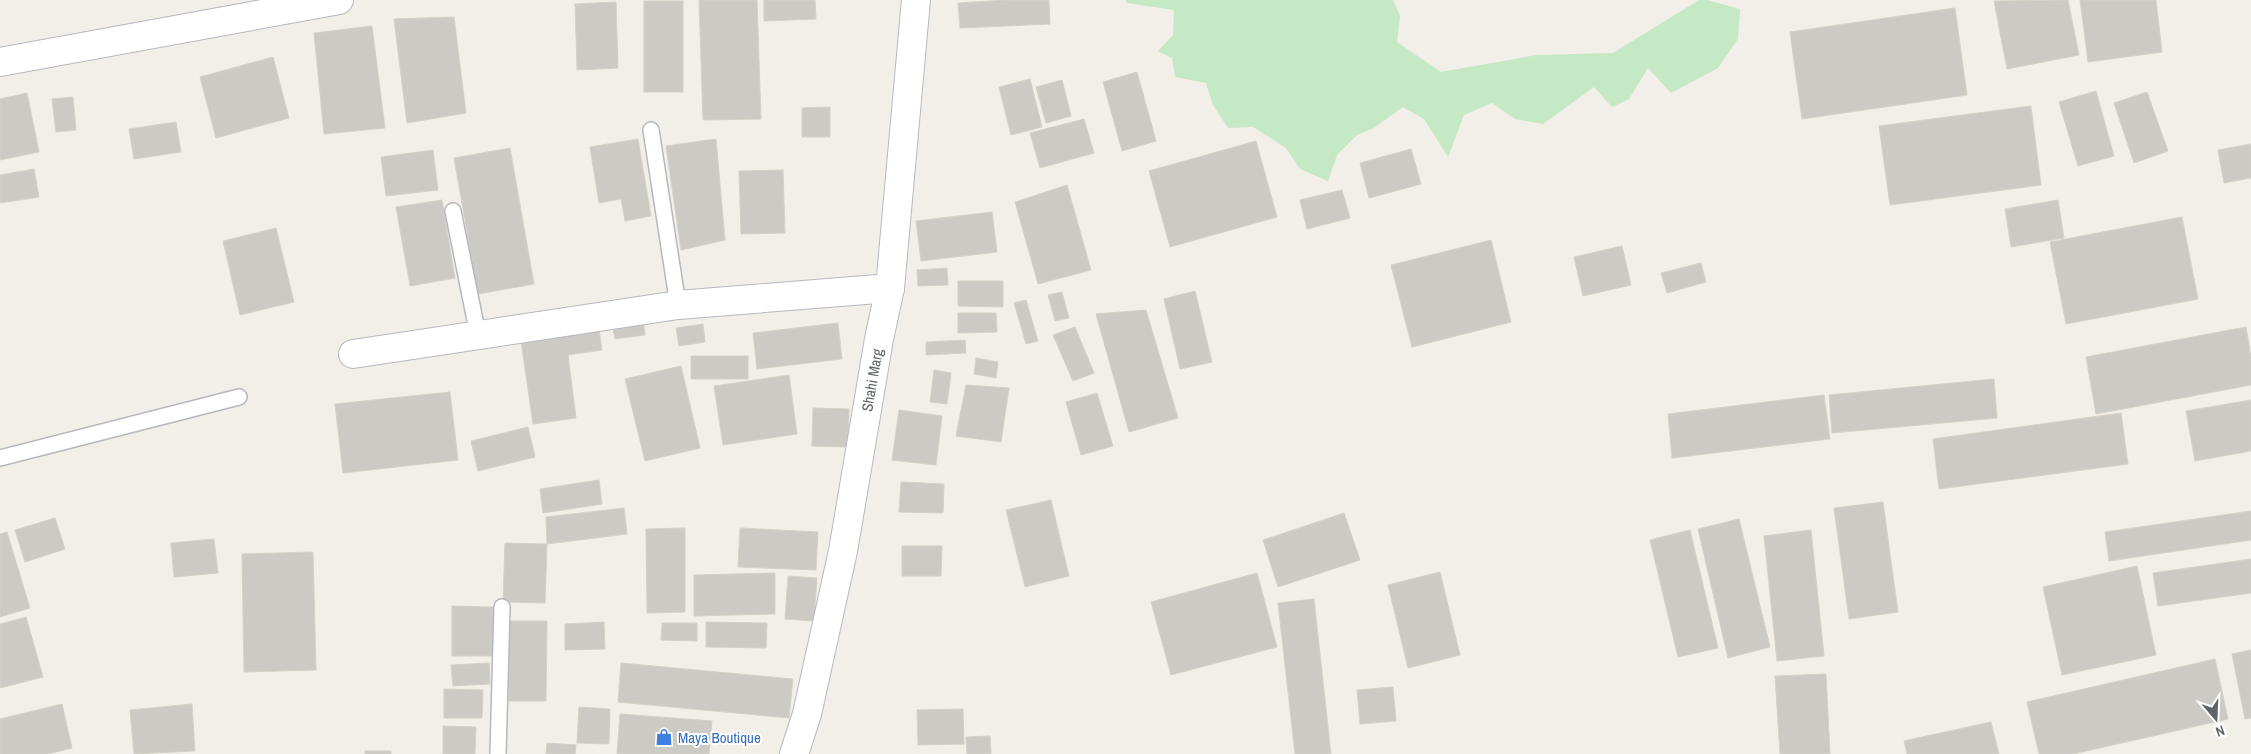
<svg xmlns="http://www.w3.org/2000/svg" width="2251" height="754" viewBox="0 0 2251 754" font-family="'Archivo Narrow',sans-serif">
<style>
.green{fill:#c5e8c5}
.building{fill:#cccac5;stroke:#d6d1c6}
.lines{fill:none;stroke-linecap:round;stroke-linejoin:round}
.lane-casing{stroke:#b5b8bc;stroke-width:18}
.street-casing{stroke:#b5b8bc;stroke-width:30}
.secondary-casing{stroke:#b6babf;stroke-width:30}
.lane{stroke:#fff;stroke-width:15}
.street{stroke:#fff;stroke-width:28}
.secondary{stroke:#fff;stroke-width:28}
.labels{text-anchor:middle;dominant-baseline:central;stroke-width:4;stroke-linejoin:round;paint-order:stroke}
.street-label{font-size:15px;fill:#5f6368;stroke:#fff}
.shop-label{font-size:15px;fill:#366cbe;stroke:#fff;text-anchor:start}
</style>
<rect width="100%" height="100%" fill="#f1efe8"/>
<polygon class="green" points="1126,0 1393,0 1400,16 1397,42 1441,72 1537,55 1613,53 1699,0 1707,0 1740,9 1738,39 1718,68 1671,93 1648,68 1629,99 1612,107 1594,87 1543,124 1515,119 1492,103 1464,115 1448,157 1424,119 1403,107 1374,128 1357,135 1337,155 1328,181 1300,169 1286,148 1253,127 1228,128 1213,105 1206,83 1175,77 1172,58 1158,51 1173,35 1174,10 1127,3"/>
<g class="building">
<polygon points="699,0 757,0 761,119 703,120"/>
<polygon points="764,0 815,0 816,19 764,21"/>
<polygon points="1006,0 1049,0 1050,24 960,28 958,3"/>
<polygon points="2068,0 2079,55 2007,69 1994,1"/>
<polygon points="2080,0 2156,0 2162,52 2088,62"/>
<rect x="644" y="1" width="39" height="91"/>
<polygon points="616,2 618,68 577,70 575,4"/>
<polygon points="1955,8 1967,95 1802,119 1790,32"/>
<polygon points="454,17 466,113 407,123 394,19"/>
<polygon points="372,26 385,128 324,134 314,33"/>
<polygon points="273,57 289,118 216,138 200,77"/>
<polygon points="1137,72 1156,141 1122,151 1103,82"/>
<polygon points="1030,79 1042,127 1011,135 999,87"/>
<polygon points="1062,80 1071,116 1046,123 1036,87"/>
<polygon points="2096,91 2114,156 2078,166 2059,102"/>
<polygon points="2147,92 2168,151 2134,163 2114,103"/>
<polygon points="27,93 39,152 0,160 0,99"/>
<polygon points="73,97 76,130 56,132 52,99"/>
<polygon points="2031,106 2041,185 1890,205 1879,126"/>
<polygon points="830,107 830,137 802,137 802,108"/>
<polygon points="1084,119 1094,153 1040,168 1030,133"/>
<polygon points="176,122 181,152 134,159 129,129"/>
<polygon points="638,139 651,216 625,221 621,199 599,203 590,147"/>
<polygon points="716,139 725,240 681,250 666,146"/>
<polygon points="1256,141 1277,217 1170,247 1149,171"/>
<polygon points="2251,144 2251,178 2224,183 2218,150"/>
<polygon points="510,148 534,284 478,294 454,158"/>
<polygon points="1411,149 1421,184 1369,198 1360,163"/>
<polygon points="433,150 438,190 386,196 381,157"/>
<polygon points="34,169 39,197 0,203 0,175"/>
<polygon points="783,170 785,233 741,234 739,171"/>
<polygon points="1067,185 1091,270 1038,284 1015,202"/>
<polygon points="1342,190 1350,218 1307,229 1300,200"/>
<polygon points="442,200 455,278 410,286 396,207"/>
<polygon points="2058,200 2064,238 2011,247 2005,209"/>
<polygon points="992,212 997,252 921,261 916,221"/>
<polygon points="2182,217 2198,299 2066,324 2050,242"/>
<polygon points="276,228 294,302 240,315 223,241"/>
<polygon points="1491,240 1511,322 1412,347 1391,265"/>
<polygon points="1622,246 1631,285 1583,296 1574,257"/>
<polygon points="1701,263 1706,282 1667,293 1661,273"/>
<polygon points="947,268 948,285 918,286 917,270"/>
<polygon points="958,281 1003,281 1003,307 958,306"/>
<polygon points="1195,291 1212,362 1180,369 1164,299"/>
<polygon points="1062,292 1069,318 1055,321 1048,295"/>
<polygon points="1026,300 1038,341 1026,344 1014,303"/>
<polygon points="1146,310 1178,418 1129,432 1096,314"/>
<polygon points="958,313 996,313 997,332 958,333"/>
<polygon points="643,319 645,335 615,339 612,323"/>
<polygon points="838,323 842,359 757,369 753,333"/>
<polygon points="703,324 705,342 679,346 676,328"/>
<polygon points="1075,327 1094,373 1073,381 1053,335"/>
<polygon points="2246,327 2251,357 2251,385 2096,414 2086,357"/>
<polygon points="599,330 602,350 568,355 576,418 533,424 521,341"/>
<polygon points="965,340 966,353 926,355 926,342"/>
<rect x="691" y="356" width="57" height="23"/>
<polygon points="976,358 998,362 996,378 974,374"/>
<polygon points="681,366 700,448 645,461 625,379"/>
<polygon points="934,370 951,373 947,404 930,402"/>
<polygon points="789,375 797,434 723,445 714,386"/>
<polygon points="1994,379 1997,418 1832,433 1829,395"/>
<polygon points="966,385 1009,388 1001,442 956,436"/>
<polygon points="450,392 458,460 343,473 335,404"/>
<polygon points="1097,393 1113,446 1081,455 1066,402"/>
<polygon points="1824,395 1830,439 1672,458 1668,414"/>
<polygon points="2251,400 2251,451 2195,461 2186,411"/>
<polygon points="813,408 849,409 848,447 812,446"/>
<polygon points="899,410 942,416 936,465 892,460"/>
<polygon points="2121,413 2128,464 1939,489 1933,439"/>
<polygon points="528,427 535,457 478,471 471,441"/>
<polygon points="599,480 602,504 543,513 540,489"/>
<polygon points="901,482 944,484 943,513 899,512"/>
<polygon points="1051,500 1069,576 1025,587 1006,510"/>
<polygon points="1883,502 1898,612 1849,619 1834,508"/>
<polygon points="624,508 627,534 547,544 546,517"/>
<polygon points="2251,511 2251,540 2109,561 2105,532"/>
<polygon points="1344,513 1360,560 1278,587 1263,540"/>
<polygon points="55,518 65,549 25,562 15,530"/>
<polygon points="1739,519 1770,647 1728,658 1698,529"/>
<polygon points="685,528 685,612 647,613 646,529"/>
<polygon points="740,528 818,532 816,570 738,567"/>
<polygon points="1690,530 1718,648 1678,657 1650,540"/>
<polygon points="1811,530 1824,656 1777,661 1764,536"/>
<polygon points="7,532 30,608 0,617 0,534"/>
<polygon points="214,539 218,573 174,577 171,543"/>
<polygon points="505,543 547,544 545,603 503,602"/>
<polygon points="902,546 942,546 941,576 902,576"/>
<polygon points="313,552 316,670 244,672 242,554"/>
<polygon points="2251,559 2251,593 2158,606 2153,573"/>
<polygon points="2137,566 2156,655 2062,675 2043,587"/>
<polygon points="1440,572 1460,655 1408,668 1388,585"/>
<polygon points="775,573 775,614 694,616 694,575"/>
<polygon points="1257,573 1277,647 1171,675 1151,602"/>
<polygon points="788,576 817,578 814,621 785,619"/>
<polygon points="1314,599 1331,754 1295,754 1278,603"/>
<polygon points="452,606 493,607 493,656 452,656"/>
<polygon points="26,617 43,677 0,688 0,624"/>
<polygon points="510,621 547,621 546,701 509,701"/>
<polygon points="604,622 605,649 565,650 565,624"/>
<polygon points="706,622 767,623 766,648 706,647"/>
<polygon points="662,623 697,623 697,641 661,640"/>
<polygon points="2251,650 2251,718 2245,719 2232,654"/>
<polygon points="2215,659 2228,719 2073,754 2039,754 2027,702"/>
<polygon points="489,663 490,684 453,686 451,665"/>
<polygon points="621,663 793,679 789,718 618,702"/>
<polygon points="1826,674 1830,754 1780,754 1775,676"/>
<polygon points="1393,687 1396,721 1360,724 1357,690"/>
<polygon points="444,689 483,690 482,718 444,718"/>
<polygon points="62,704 72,748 48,754 0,754 0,719"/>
<polygon points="192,704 195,751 134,754 130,710"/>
<polygon points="579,707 610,709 609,744 577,743"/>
<polygon points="963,709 964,744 918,745 917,710"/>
<polygon points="620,714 712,721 709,754 617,754"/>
<polygon points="1991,722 1999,754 1907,754 1904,741"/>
<polygon points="443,726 476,727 475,754 443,754"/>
<polygon points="990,736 991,754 967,754 966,737"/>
<polygon points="547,743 576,745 575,754 546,754"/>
<rect x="365" y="751" width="26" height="3"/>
</g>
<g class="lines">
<g class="lane-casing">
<g id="lane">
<polyline points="651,130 678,305"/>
<polyline points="453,211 478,335"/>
<polyline points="0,458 239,397"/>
<polyline points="498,754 502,607"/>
</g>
</g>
<g class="street-casing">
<g id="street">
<polyline points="0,62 339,0"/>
<polyline points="353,354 678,305 890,288"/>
</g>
</g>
<g class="secondary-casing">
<polyline id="secondary" points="794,754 807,714 843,551 879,339 890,288 916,0"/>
</g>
<use href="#lane" class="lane"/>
<use href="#street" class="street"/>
<use href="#secondary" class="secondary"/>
</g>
<defs>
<g id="shop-bare" transform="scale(1.35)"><path d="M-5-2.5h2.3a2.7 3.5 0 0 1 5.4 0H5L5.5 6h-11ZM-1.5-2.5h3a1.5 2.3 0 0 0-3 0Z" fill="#3f7fe0" stroke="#fff" stroke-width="2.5" paint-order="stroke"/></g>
</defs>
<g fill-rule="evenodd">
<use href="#shop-bare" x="664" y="737"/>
</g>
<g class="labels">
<g class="street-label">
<text transform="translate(872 380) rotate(-80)">Shahi Marg</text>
</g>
<g class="shop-label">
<text x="678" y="737">Maya Boutique</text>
</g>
</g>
<g transform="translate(2216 719) rotate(161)" stroke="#ffffff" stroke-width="4" paint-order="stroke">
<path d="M0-4L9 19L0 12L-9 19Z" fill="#5f6368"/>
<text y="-8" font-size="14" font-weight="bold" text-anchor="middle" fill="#5f6368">N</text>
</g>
</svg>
